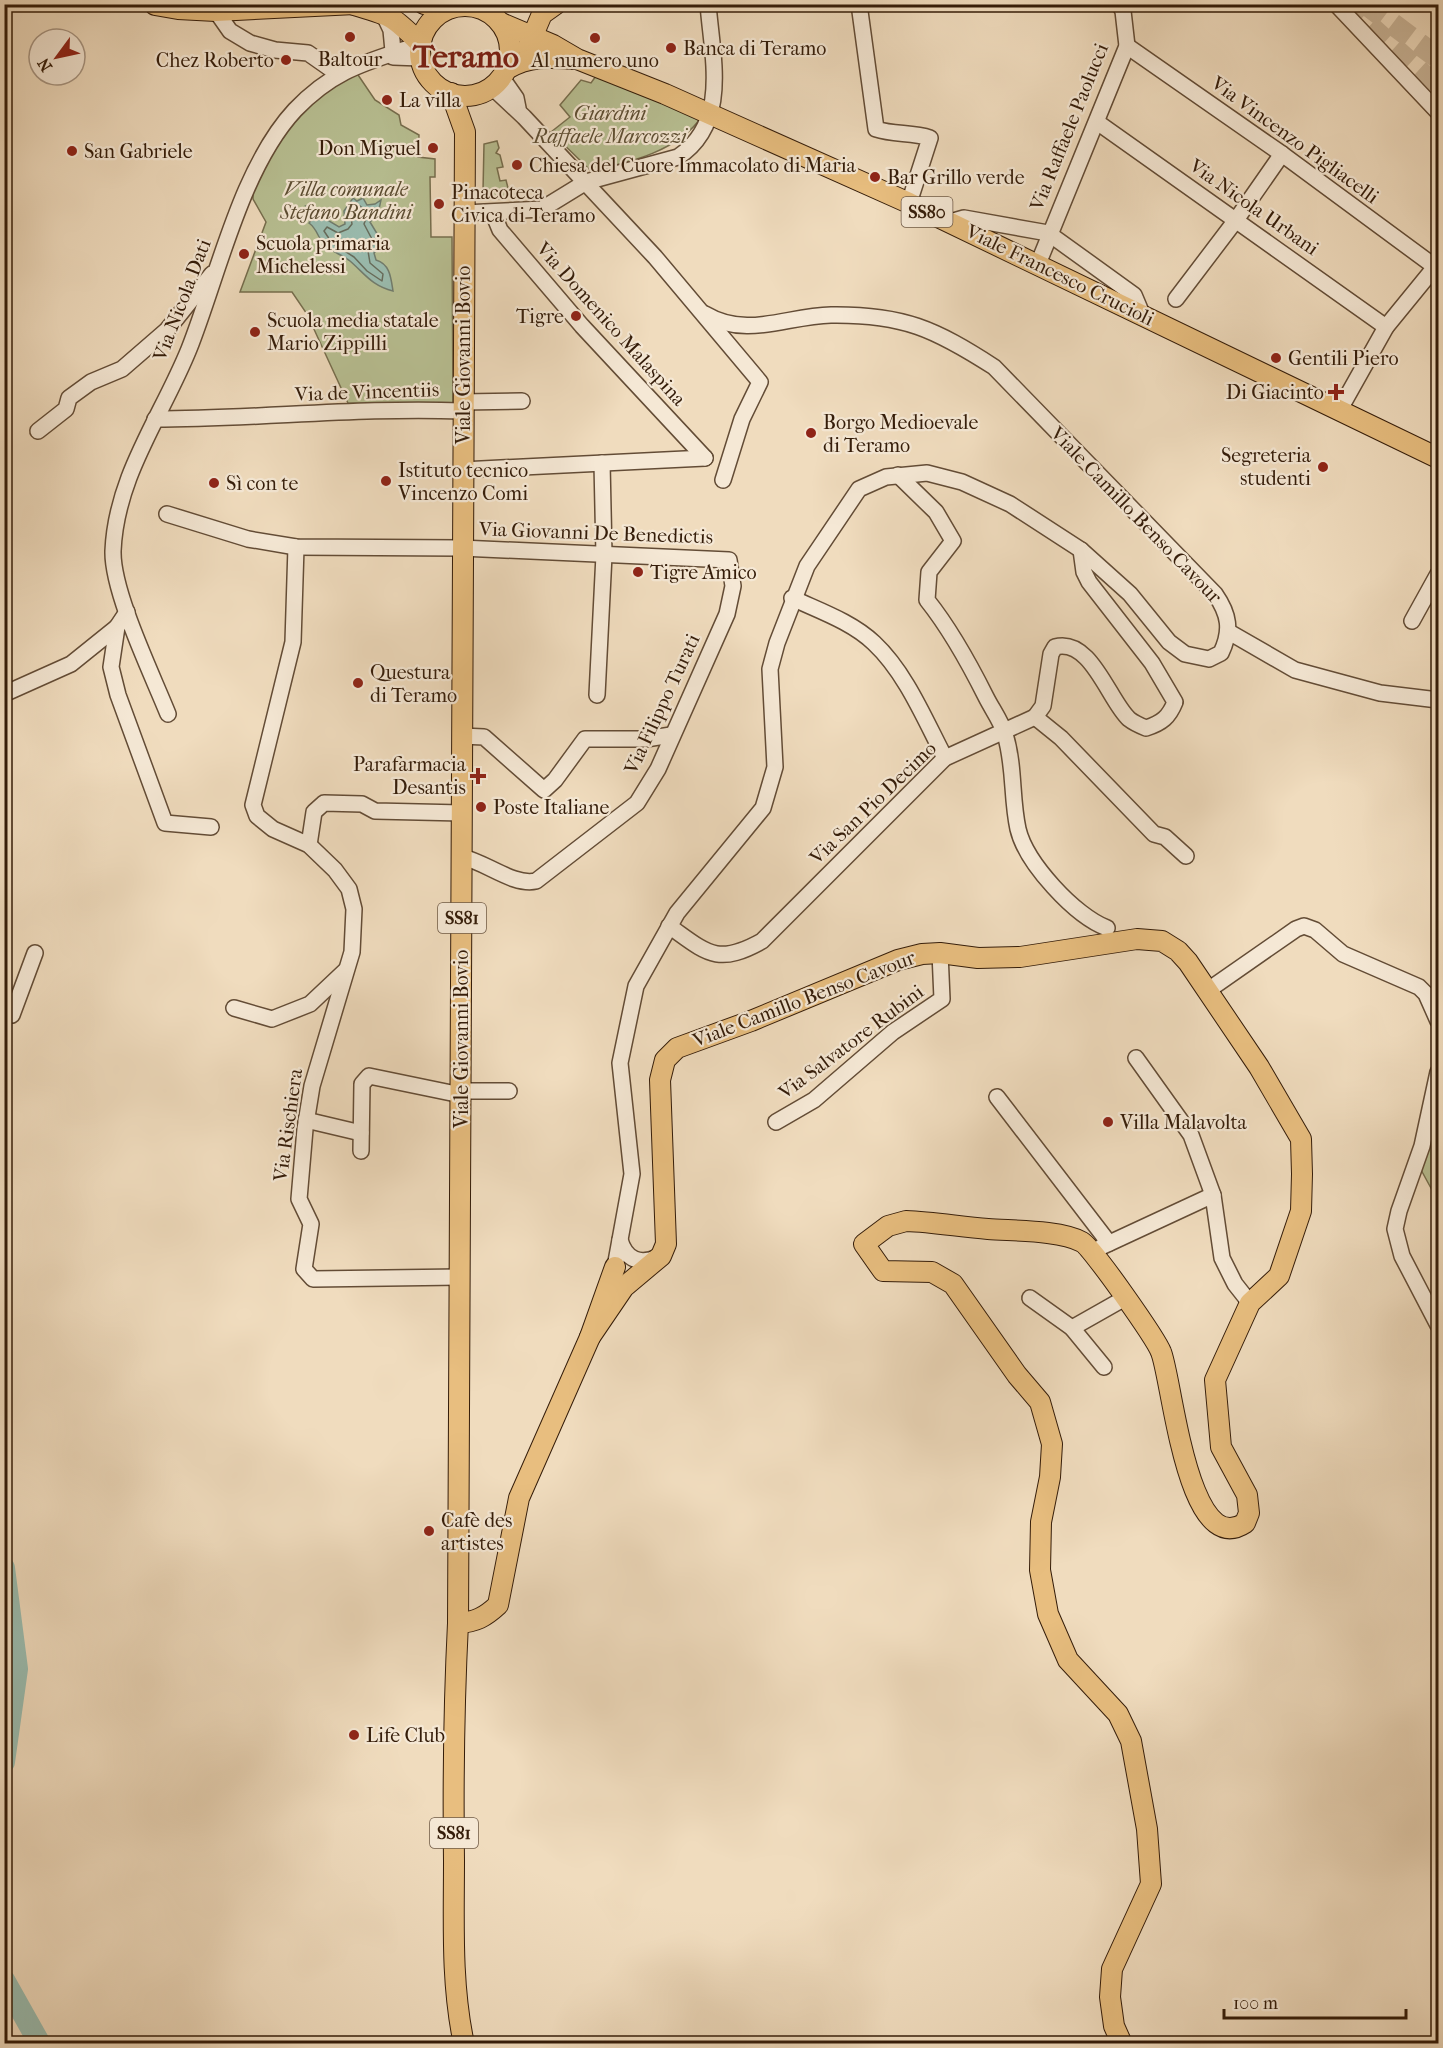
<svg xmlns="http://www.w3.org/2000/svg" width="1443" height="2048" viewBox="0 0 1443 2048" font-family="'IM FELL French Canon',serif">
<style>
.green{fill:#b8c093;stroke:#766e4e;stroke-width:1.5}
.water{fill:#9abcaf;stroke:#717c6d;stroke-width:1.5}
.lines{fill:none;stroke-linecap:round;stroke-linejoin:round}
.shore{stroke:#676c5c;stroke-width:1.5}
.river{stroke:#9abcaf;stroke-width:22}
.highway-tunnel{stroke:#cab69a;stroke-width:22;stroke-dasharray:22 11;stroke-linecap:butt}
.minor-casing{stroke:#634c36;stroke-width:18}
.major-casing{stroke:#341c09;stroke-width:22}
.minor{stroke:#f5e8d5;stroke-width:15}
.major{stroke:#e8be7f;stroke-width:20}
.poi-dot{fill:#8f2418;stroke:#f5e8d5;stroke-width:2}
.labels{text-anchor:middle;dominant-baseline:central;stroke-width:4.5;stroke-linejoin:round;paint-order:stroke}
.shield{fill:#f5e8d5;stroke:#6e5946;stroke-width:1.5}
.shield-label{font-size:18px;font-weight:bold;fill:#341c09}
.poi-label{font-size:20px;fill:#341c09;stroke:#f5e8d5;text-anchor:start}
.park-label{font-size:20px;font-style:italic;fill:#5c4d32;stroke:#f5e8d5}
.street-label{font-size:20px;fill:#341c09;stroke:#f5e8d5}
.town-label{font-size:32px;font-weight:bold;fill:#7a1f14;stroke:#f5e8d5}
</style>
<rect width="100%" height="100%" fill="#f0dcbe"/>
<filter id="stains"><feTurbulence type="fractalNoise" baseFrequency=".00333" numOctaves="4"/><feColorMatrix values="0 0 0 0 .2 0 0 0 0 .09 0 0 0 0 .02 0 0 0 .5 -.17"/></filter>
<radialGradient id="worn" r=".72"><stop offset=".6" stop-color="#630" stop-opacity="0"/><stop offset="1" stop-color="#630" stop-opacity=".3"/></radialGradient>
<g class="green">
<polygon points="354,69 375,100 399,115 401,125 419,135 418,157 435,159 435,177 430,177 431,237 452,237 453,407 348,403 307,314 292,292 240,292 266,222 253,199 253,188 277,141 301,111"/>
<path d="M596,76L703,115C679,151 631,162 591,171L551,132L570,117L560,105L581,80L591,83Z"/>
<path d="M497,141L499,148L496,153L500,155L503,167L497,168L500,181L506,180L509,192L519,196C507,199 491,202 483,191L484,144Z"/>
<polygon points="1438,1098 1438,1201 1420,1168"/>
</g>
<path class="water" d="M353,198L357,201L363,198L367,205L375,204L381,200L378,214L370,222L384,245L374,253L376,260C390,264 391,278 393,291C372,286 365,274 350,261C341,254 329,251 322,242C317,235 317,229 309,223L314,217L306,206L321,209L329,221L339,227L345,224L344,211Z"/>
<g class="lines">
<polygon class="shore" points="360,206 368,213 364,224 374,243 368,251 370,263 383,274 382,281 367,271 354,257 332,243 324,231 327,227 338,233 348,229 352,224 350,212 355,207"/>
<g class="river">
<polyline points="4,1568 17,1669 4,1762"/>
<polyline points="4,1980 40,2044"/>
</g>
<g class="highway-tunnel">
<polyline points="1345,4 1438,88"/>
<polyline points="1366,4 1438,58"/>
</g>
<g class="minor-casing">
<g id="minor">
<path d="M859,4L876,129C894,135 912,132 930,138L909,203"/>
<polyline points="1336,4 1438,112"/>
<polyline points="210,8 216,11 230,31 250,43 275,50 308,53 338,74"/>
<polyline points="382,11 391,30 393,51"/>
<polyline points="1127,46 1282,154 1438,269"/>
<polyline points="393,57 421,58"/>
<polyline points="502,78 516,98 518,108"/>
<polyline points="492,87 524,117 655,257 760,382 742,419 723,480"/>
<polyline points="1097,122 1386,327"/>
<path d="M464,213L542,209L586,182L678,157C730,123 712,57 708,4"/>
<polyline points="493,213 500,230 582,326 705,458"/>
<polyline points="950,222 964,218 1048,233 1134,295 1142,314"/>
<polyline points="1038,264 1127,46 1123,11 1119,4"/>
<polyline points="1176,299 1236,220 1282,154"/>
<polyline points="462,402 522,401"/>
<polyline points="1340,409 1386,327 1435,267"/>
<path d="M155,419C258,419 360,407 462,411"/>
<polyline points="38,431 66,409 69,398 91,382 122,369 167,330 212,274"/>
<polyline points="462,470 705,458"/>
<path d="M898,475L936,512L953,541L929,572L927,600C951,630 969,663 986,697C992,709 1001,721 1005,734C1015,767 1011,797 1018,829C1026,863 1075,916 1107,928"/>
<path d="M167,514L248,539L296,547L461,548L729,560L733,586L727,614L658,769L637,803L536,881C513,886 486,862 462,857"/>
<polyline points="296,547 293,642 253,805 257,816 273,829 309,845 335,870 349,889 354,909 352,952 312,1086 305,1129 299,1199 311,1224 304,1269 313,1279 460,1277"/>
<path d="M792,598C820,611 852,622 874,643C906,673 925,720 945,758"/>
<polyline points="127,612 117,627 111,667 118,695 165,823 211,827"/>
<polyline points="1412,621 1438,574"/>
<polyline points="1229,632 1295,670 1380,693 1438,700"/>
<polyline points="4,694 71,664 117,627"/>
<polyline points="597,695 604,555 602,463"/>
<path d="M168,714C152,674 112,592 113,551C116,476 162,416 189,349C218,276 241,168 295,110C335,68 368,62 421,44"/>
<path d="M1035,717L1043,706L1051,654L1055,647C1091,637 1109,701 1129,719C1134,723 1141,726 1146,728C1162,723 1169,717 1175,702L1152,663L1089,582L1084,572L1081,550"/>
<polyline points="462,736 484,737 544,790 555,780 585,739 646,739 671,735"/>
<polyline points="309,845 314,812 324,803 362,804 375,811 462,813"/>
<path d="M669,926C707,953 717,966 762,941L945,758L1035,717L1061,738L1154,834L1165,837L1186,856"/>
<polyline points="1207,991 1296,929 1304,926 1315,930 1343,954 1419,987 1426,994 1438,1021"/>
<polyline points="234,1008 272,1019 310,1004 345,971"/>
<polyline points="12,1015 35,953"/>
<polyline points="1136,1058 1191,1135 1213,1195 1222,1258 1235,1284 1250,1303"/>
<polyline points="1438,1072 1422,1146 1399,1211 1395,1229 1402,1256 1438,1325"/>
<polyline points="461,1091 509,1091"/>
<polyline points="997,1097 1109,1243"/>
<polyline points="306,1120 361,1133"/>
<polyline points="776,1122 814,1100 893,1032 942,999 940,953"/>
<polyline points="361,1151 362,1084 369,1076 461,1095"/>
<path d="M620,1240C626,1260 640,1265 658,1257"/>
<polyline points="1101,1247 1213,1195"/>
<path d="M615,1267L632,1174L620,1063L636,986L677,913L763,808L775,767L770,669L777,643L807,566L859,489L886,477L927,473L962,482L1010,504L1081,550L1130,594L1169,642L1185,654L1209,659L1221,653C1232,630 1229,614 1215,594L994,367C935,329 903,314 831,315C786,316 747,339 705,314"/>
<polyline points="1030,1298 1072,1328 1104,1367"/>
<polyline points="1072,1328 1125,1298"/>
</g>
</g>
<g class="major-casing">
<g id="major">
<polyline points="424,4 448,9"/>
<polyline points="155,5 178,9 216,11 355,4"/>
<path d="M354,5C394,17 391,15 421,44"/>
<circle cx="465" cy="51" r="45"/>
<polyline points="501,23 553,45 577,59 665,94 909,203 1438,458"/>
<polyline points="528,47 542,14 556,4"/>
<path d="M507,69C529,56 549,57 574,59"/>
<path d="M451,93L465,132L458,1623C454,1702 453,1782 454,1861C454,1921 451,1984 464,2044"/>
<path d="M590,1337L624,1287L661,1256L666,1244L660,1080L665,1060L677,1048L751,1021L898,960L922,954L940,953L978,958L1020,957L1137,939L1162,941L1178,951L1188,962L1259,1067L1301,1139L1302,1174L1301,1211L1279,1276L1250,1303L1215,1380L1221,1447L1247,1495L1249,1513L1245,1523C1187,1561 1172,1378 1161,1352C1156,1339 1092,1247 1082,1242C1061,1230 1012,1231 988,1229C961,1227 934,1222 906,1221L888,1226L864,1244L883,1271L932,1272L953,1284L1017,1375L1040,1402L1052,1444L1050,1477L1041,1522L1040,1570L1048,1614L1068,1660L1118,1714L1131,1741L1147,1829L1151,1884L1112,1969L1110,1997L1114,2026L1122,2044"/>
<path d="M458,1623C476,1622 485,1617 498,1605L519,1498L590,1337L615,1267"/>
</g>
</g>
<use href="#minor" class="minor"/>
<use href="#major" class="major"/>
</g>
<g class="poi-dot">
<circle cx="350" cy="37" r="6"/>
<circle cx="595" cy="38" r="6"/>
<circle cx="671" cy="48" r="6"/>
<circle cx="286" cy="60" r="6"/>
<circle cx="387" cy="100" r="6"/>
<circle cx="433" cy="148" r="6"/>
<circle cx="72" cy="151" r="6"/>
<circle cx="517" cy="165" r="6"/>
<circle cx="875" cy="177" r="6"/>
<circle cx="439" cy="204" r="6"/>
<circle cx="244" cy="254" r="6"/>
<circle cx="576" cy="316" r="6"/>
<circle cx="255" cy="332" r="6"/>
<circle cx="1276" cy="358" r="6"/>
<path d="M1333 383h6v6h6v6h-6v6h-6v-6h-6v-6h6z"/>
<circle cx="811" cy="433" r="6"/>
<circle cx="1323" cy="467" r="6"/>
<circle cx="386" cy="481" r="6"/>
<circle cx="214" cy="483" r="6"/>
<circle cx="638" cy="572" r="6"/>
<circle cx="358" cy="683" r="6"/>
<path d="M475 767h6v6h6v6h-6v6h-6v-6h-6v-6h6z"/>
<circle cx="481" cy="807" r="6"/>
<circle cx="1108" cy="1122" r="6"/>
<circle cx="429" cy="1531" r="6"/>
<circle cx="354" cy="1735" r="6"/>
</g>
<g class="labels">
<g class="shield">
<rect x="901.5" y="197" width="51" height="30" rx="4.5"/>
<rect x="438" y="903" width="48" height="30" rx="4.5"/>
<rect x="430" y="1818" width="48" height="30" rx="4.5"/>
</g>
<g class="shield-label">
<text x="927" y="212">SS80</text>
<text x="462" y="918">SS81</text>
<text x="454" y="1833">SS81</text>
</g>
<g class="poi-label">
<text x="683" y="48">Banca di Teramo</text>
<text x="350" y="59" text-anchor="middle">Baltour</text>
<text x="274" y="60" text-anchor="end">Chez Roberto</text>
<text x="595" y="60" text-anchor="middle">Al numero uno</text>
<text x="399" y="100">La villa</text>
<text x="421" y="148" text-anchor="end">Don Miguel</text>
<text x="84" y="151">San Gabriele</text>
<text x="529" y="165">Chiesa del Cuore Immacolato di Maria</text>
<text x="887" y="177">Bar Grillo verde</text>
<text x="451" y="192">Pinacoteca<tspan x="451" dy="23">Civica di Teramo</tspan></text>
<text x="256" y="243">Scuola primaria<tspan x="256" dy="23">Michelessi</tspan></text>
<text x="564" y="316" text-anchor="end">Tigre</text>
<text x="267" y="320">Scuola media statale<tspan x="267" dy="23">Mario Zippilli</tspan></text>
<text x="1288" y="358">Gentili Piero</text>
<text x="1324" y="392" text-anchor="end">Di Giacinto</text>
<text x="823" y="422">Borgo Medioevale<tspan x="823" dy="23">di Teramo</tspan></text>
<text x="1311" y="455" text-anchor="end">Segreteria<tspan x="1311" dy="23">studenti</tspan></text>
<text x="398" y="470">Istituto tecnico<tspan x="398" dy="23">Vincenzo Comi</tspan></text>
<text x="226" y="483">Sì con te</text>
<text x="650" y="572">Tigre Amico</text>
<text x="370" y="672">Questura<tspan x="370" dy="23">di Teramo</tspan></text>
<text x="466" y="764" text-anchor="end">Parafarmacia<tspan x="466" dy="23">Desantis</tspan></text>
<text x="493" y="807">Poste Italiane</text>
<text x="1120" y="1122">Villa Malavolta</text>
<text x="441" y="1520">Cafè des<tspan x="441" dy="23">artistes</tspan></text>
<text x="366" y="1735">Life Club</text>
</g>
<g class="park-label">
<text x="610" y="113">Giardini<tspan x="610" dy="23">Raffaele Marcozzi</tspan></text>
<text x="346" y="189">Villa comunale<tspan x="346" dy="23">Stefano Bandini</tspan></text>
</g>
<g class="street-label">
<text transform="translate(1069 127) rotate(-68)">Via Raffaele Paolucci</text>
<text transform="translate(1295 140) rotate(36)">Via Vincenzo Pigliacelli</text>
<text transform="translate(1254 207) rotate(35)">Via Nicola Urbani</text>
<text transform="translate(1060 275) rotate(26)">Viale Francesco Crucioli</text>
<text transform="translate(182 300) rotate(-69)">Via Nicola Dati</text>
<text transform="translate(611 324) rotate(48)">Via Domenico Malaspina</text>
<text transform="translate(463 355) rotate(-90)">Viale Giovanni Bovio</text>
<text transform="translate(367 392) rotate(-2)">Via de Vincentiis</text>
<text transform="translate(1136 515) rotate(46)">Viale Camillo Benso Cavour</text>
<text transform="translate(596 533) rotate(2)">Via Giovanni De Benedictis</text>
<text transform="translate(662 704) rotate(-65)">Via Filippo Turati</text>
<text transform="translate(873 803) rotate(-44)">Via San Pio Decimo</text>
<text transform="translate(804 999) rotate(-21)">Viale Camillo Benso Cavour</text>
<text transform="translate(461 1039) rotate(-90)">Viale Giovanni Bovio</text>
<text transform="translate(851 1042) rotate(-37)">Via Salvatore Rubini</text>
<text transform="translate(288 1125) rotate(-82)">Via Rischiera</text>
</g>
<g class="town-label">
<text x="466" y="56">Teramo</text>
</g>
</g>
<rect width="1443" height="2048" fill="none" stroke="#f0dcbe" stroke-width="24"/>
<rect x="6" y="6" width="1431" height="2036" fill="none" stroke="#341c09" stroke-width="3"/>
<rect x="12" y="12" width="1419" height="2024" fill="none" stroke="#341c09" stroke-width="1.5"/>
<g transform="translate(57 57) rotate(237)"><circle r="28" fill="#f5e8d5" stroke="#a89683" stroke-width="1.5"/>
<path d="M0-4.5L10 22L0 15L-10 22Z" fill="#8f2418"/>
<text y="-9" font-size="16" font-weight="bold" text-anchor="middle" fill="#341c09">N</text>
</g>
<path d="M1224 2009v9h182v-9" fill="none" stroke="#341c09" stroke-width="3"/>
<text x="1233" y="2009" font-size="18" fill="#341c09" stroke="#f5e8d5" stroke-width="4.5" paint-order="stroke">100 m</text>
<rect width="100%" height="100%" filter="url(#stains)"/>
<rect width="100%" height="100%" fill="url(#worn)"/>
</svg>
